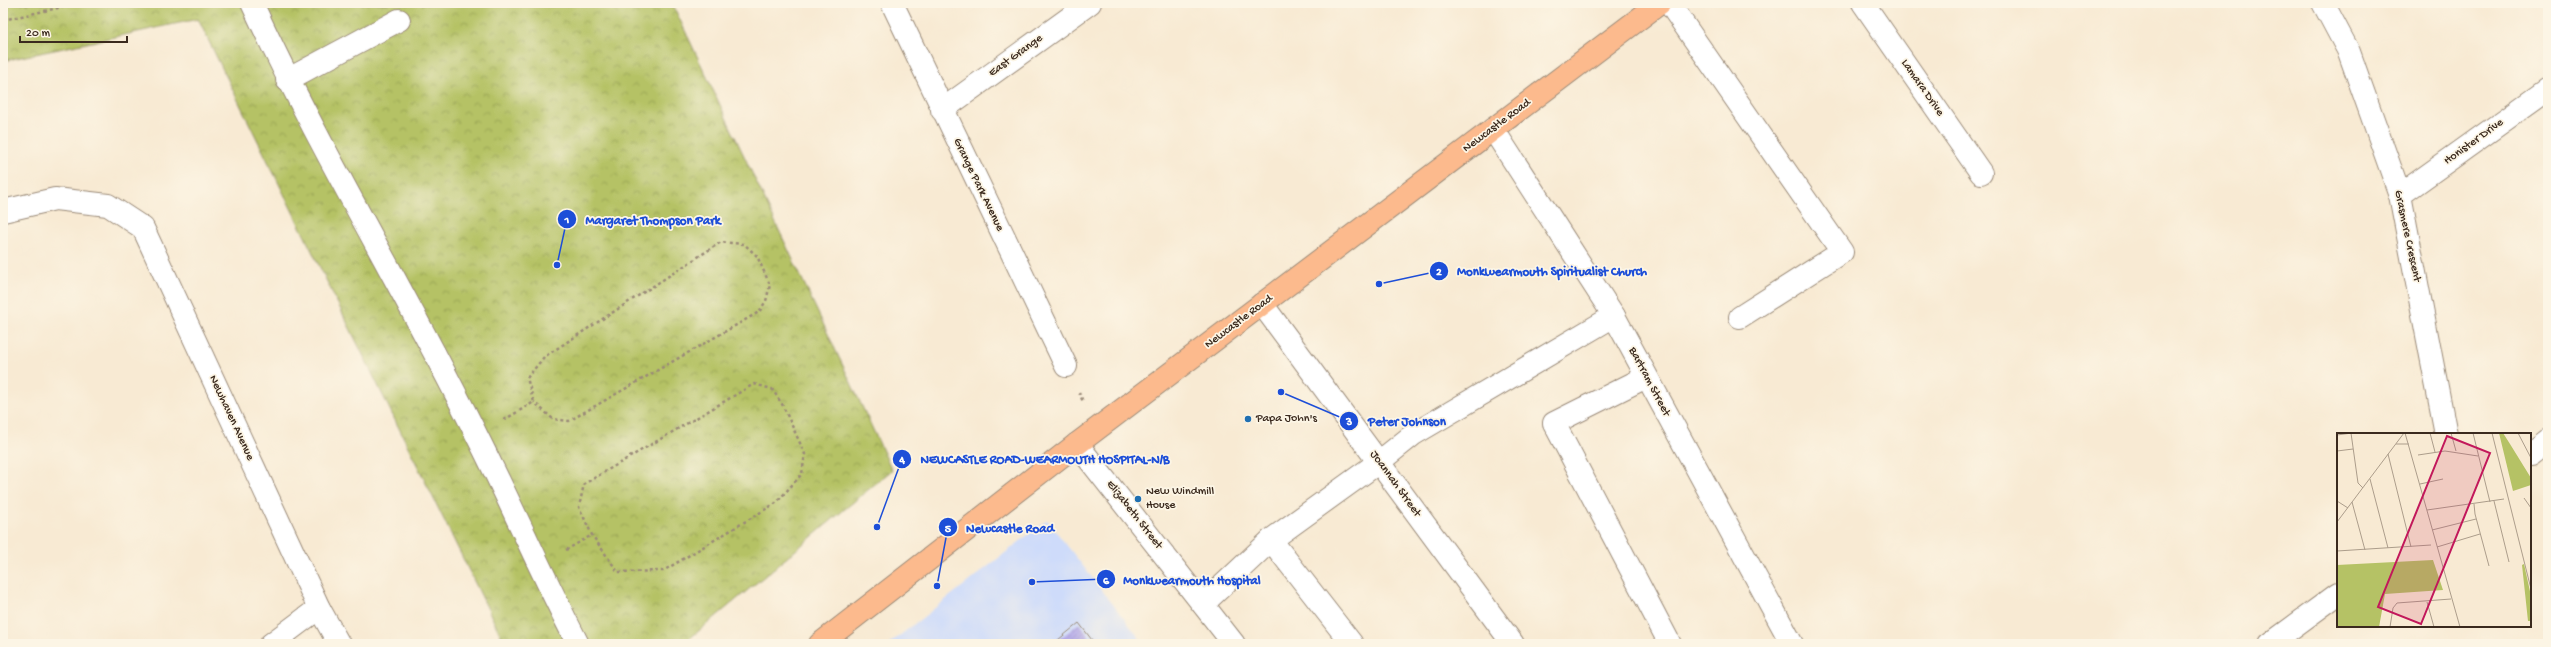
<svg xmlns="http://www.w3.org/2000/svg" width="2551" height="647" viewBox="0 0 2551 647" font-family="'Gochi Hand',sans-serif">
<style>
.built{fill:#cedbfa}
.park{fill:url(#park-crowns);stroke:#787642}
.building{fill:url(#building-hatch)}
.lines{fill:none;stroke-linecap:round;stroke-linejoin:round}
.minor-casing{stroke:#9a8a78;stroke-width:24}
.highway-casing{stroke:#9a8a78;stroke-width:24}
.path{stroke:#9a8a78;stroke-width:2.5;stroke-dasharray:3 3;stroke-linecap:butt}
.minor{stroke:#fff;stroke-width:22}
.highway{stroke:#fcba8d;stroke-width:22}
.poi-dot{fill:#1f6fb2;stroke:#fcf5e5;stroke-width:1.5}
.labels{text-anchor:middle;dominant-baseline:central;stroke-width:3.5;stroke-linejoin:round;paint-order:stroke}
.street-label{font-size:12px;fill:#3b2a1e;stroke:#fcf5e5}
.poi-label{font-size:12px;fill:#3b2a1e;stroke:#fcf5e5;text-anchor:start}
.inset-road{fill:none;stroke:#ac9d8b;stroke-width:1}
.view{fill:#c2185b;fill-opacity:0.15;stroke:#c2185b;stroke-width:2}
.inset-edge{fill:none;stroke:#3b2a1e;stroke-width:2}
.leader{fill:none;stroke:#1d4ed8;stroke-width:1.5}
.callout-dot{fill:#1d4ed8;stroke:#fcf5e5;stroke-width:1.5}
.mark-label{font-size:12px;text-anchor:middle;font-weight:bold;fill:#fff}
.callout-label{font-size:13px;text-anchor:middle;font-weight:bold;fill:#1d4ed8;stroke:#fcf5e5;stroke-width:3.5;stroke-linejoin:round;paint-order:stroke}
</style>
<defs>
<pattern id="park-crowns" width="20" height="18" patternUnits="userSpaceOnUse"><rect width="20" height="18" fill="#b5c265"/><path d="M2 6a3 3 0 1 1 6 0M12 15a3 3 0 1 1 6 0" fill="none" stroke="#949e53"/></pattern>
<pattern id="building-hatch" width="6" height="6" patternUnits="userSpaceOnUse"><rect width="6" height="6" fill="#aba0ea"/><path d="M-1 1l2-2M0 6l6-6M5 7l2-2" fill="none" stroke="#8c83bd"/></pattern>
</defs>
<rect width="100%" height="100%" fill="#fcf5e5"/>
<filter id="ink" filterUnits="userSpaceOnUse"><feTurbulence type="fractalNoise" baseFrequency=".025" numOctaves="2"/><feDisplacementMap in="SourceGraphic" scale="8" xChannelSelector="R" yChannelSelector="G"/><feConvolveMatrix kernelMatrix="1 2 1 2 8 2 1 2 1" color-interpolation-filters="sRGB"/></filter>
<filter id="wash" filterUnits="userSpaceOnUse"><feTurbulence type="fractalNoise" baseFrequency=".012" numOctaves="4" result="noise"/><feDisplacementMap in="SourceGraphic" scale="16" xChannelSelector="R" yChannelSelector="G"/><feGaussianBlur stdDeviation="0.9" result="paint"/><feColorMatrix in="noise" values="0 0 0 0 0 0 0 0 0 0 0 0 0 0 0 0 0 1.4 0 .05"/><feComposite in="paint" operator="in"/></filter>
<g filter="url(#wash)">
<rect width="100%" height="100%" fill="#f8ead3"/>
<polygon class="built" points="1047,520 1144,644 889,644"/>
<polygon class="park" points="3,3 672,3 892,470 683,644 505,644 198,19 3,61"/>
<g id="blocks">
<polygon class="building" points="1079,623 1095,644 1053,644"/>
</g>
</g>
<g filter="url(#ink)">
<use href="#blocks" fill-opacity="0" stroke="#9a8a78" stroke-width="1"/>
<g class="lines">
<g class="minor-casing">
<g id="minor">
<path d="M252,3C320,151 405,290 477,436C512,505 542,575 578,644"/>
<polyline points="892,3 1066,366"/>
<polyline points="1669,3 1842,252 1740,317"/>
<polyline points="1863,3 1981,173"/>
<polyline points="2323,3 2349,52 2400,195 2446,434"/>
<polyline points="287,80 399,20"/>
<polyline points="942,110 1090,3"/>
<polyline points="1493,129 1614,316 1792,644"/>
<polyline points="2400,195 2548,89"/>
<polyline points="3,211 55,199 108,205 143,228 319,608 339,644"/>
<polyline points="1262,304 1513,644"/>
<polyline points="1646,377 1554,423 1670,644"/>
<polyline points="1077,444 1234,644"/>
<polyline points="2530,455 2548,441"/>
<polyline points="1271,540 1352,644"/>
<polyline points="1203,604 1271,540 1379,462 1414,434 1614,316"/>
<polyline points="271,644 319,608"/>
<polyline points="2270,644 2338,594"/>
</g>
</g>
<g class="highway-casing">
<polyline id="highway" points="820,644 1077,444 1660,3"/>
</g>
<g class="path">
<polyline points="3,20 81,3"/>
<polygon points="754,384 772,389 782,404 805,454 802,474 776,503 663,571 618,572 592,535 579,507 584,484"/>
<polyline points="1079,392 1083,402"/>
<polyline points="504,420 534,402 527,378 544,357 721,242 744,244 757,256 770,285 766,301 759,312 569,421 553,419 534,402"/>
<polyline points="566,550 592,535"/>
</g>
<use href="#minor" class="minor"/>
<use href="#highway" class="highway"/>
</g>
</g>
<g class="poi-dot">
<circle cx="1248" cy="419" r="4"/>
<circle cx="1138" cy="499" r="4"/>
</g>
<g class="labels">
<g class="street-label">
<text transform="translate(1016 56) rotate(-36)">East Grange</text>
<text transform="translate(1922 88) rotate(55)">Lamara Drive</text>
<text transform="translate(1497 126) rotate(-37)">Newcastle Road</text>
<text transform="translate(2474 142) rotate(-36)">Honister Drive</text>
<text transform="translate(978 185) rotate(64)">Grange Park Avenue</text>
<text transform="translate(2407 236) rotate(78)">Grasmere Crescent</text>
<text transform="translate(1239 322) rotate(-37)">Newcastle Road</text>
<text transform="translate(1649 382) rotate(62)">Bartram Street</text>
<text transform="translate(231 418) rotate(65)">Newhaven Avenue</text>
<text transform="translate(1395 484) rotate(54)">Joannah Street</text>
<text transform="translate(1134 515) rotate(52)">Elizabeth Street</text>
</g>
<g class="poi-label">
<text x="1256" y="419">Papa John's</text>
<text x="1146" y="492">New Windmill<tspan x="1146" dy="14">House</tspan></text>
</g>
</g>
<g transform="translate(2337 433)">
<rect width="194" height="194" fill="#f8ead3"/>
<path d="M162,0H166L173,11L194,45V52L176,58ZM187,131L194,163V188H191L185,132Z" fill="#b5c265"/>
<path d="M96,127L106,157L48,161L42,194H0V132Z" fill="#b5c265"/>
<path d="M27,137H42V152H27ZM0,138H12V153H0Z" fill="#b5c265"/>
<path class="inset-road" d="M14,0L21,50L26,55M68,0L123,194M93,0L98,19M114,0L119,18M136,0L153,69M155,0L194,156M181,0L194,25M0,2L15,0M59,11H72M0,18L16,16M51,21L74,114M81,22L108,18L141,23M33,46L51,115M83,51L106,46M187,65L194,75M0,68L11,75M157,68L172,129M15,69L28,117M137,71L138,81L152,133M90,77L167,66M0,89L67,0M95,97L139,86M100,114L143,101M0,118L94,112M90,169L97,194M53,194L56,175L60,170L114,166"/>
<path class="view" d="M110,3L153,20L84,191L41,174Z"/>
<rect width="194" height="194" class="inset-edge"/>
</g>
<path class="leader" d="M557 265L567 219M1379 284L1439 271M1281 392L1349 421M877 527L902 459M937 586L948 527M1032 582L1106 579"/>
<g class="callout-dot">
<circle cx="557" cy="265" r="4"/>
<circle cx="1379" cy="284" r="4"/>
<circle cx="1281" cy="392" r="4"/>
<circle cx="877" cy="527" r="4"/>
<circle cx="937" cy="586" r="4"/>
<circle cx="1032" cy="582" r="4"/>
<circle cx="567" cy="219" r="10"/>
<circle cx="1439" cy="271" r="10"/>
<circle cx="1349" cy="421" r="10"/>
<circle cx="902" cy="459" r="10"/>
<circle cx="948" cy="527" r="10"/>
<circle cx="1106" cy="579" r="10"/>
</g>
<g class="mark-label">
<text x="567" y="223">1</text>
<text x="1439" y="275">2</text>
<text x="1349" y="425">3</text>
<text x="902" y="463">4</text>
<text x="948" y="532">5</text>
<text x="1106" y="584">6</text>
</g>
<g class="callout-label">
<text x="653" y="224">Margaret Thompson Park</text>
<text x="1552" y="275">Monkwearmouth Spiritualist Church</text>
<text x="1407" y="425">Peter Johnson</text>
<text x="1045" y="463">NEWCASTLE ROAD-WEARMOUTH HOSPITAL-N/B</text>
<text x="1010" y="532">Newcastle Road</text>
<text x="1192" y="584">Monkwearmouth Hospital</text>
</g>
<rect width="2551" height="647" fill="none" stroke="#fcf5e5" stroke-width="16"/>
<path d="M20 36v6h107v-6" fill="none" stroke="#3b2a1e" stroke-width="2"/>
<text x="26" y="36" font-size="12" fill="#3b2a1e" stroke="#fcf5e5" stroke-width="3" paint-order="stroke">20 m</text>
</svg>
